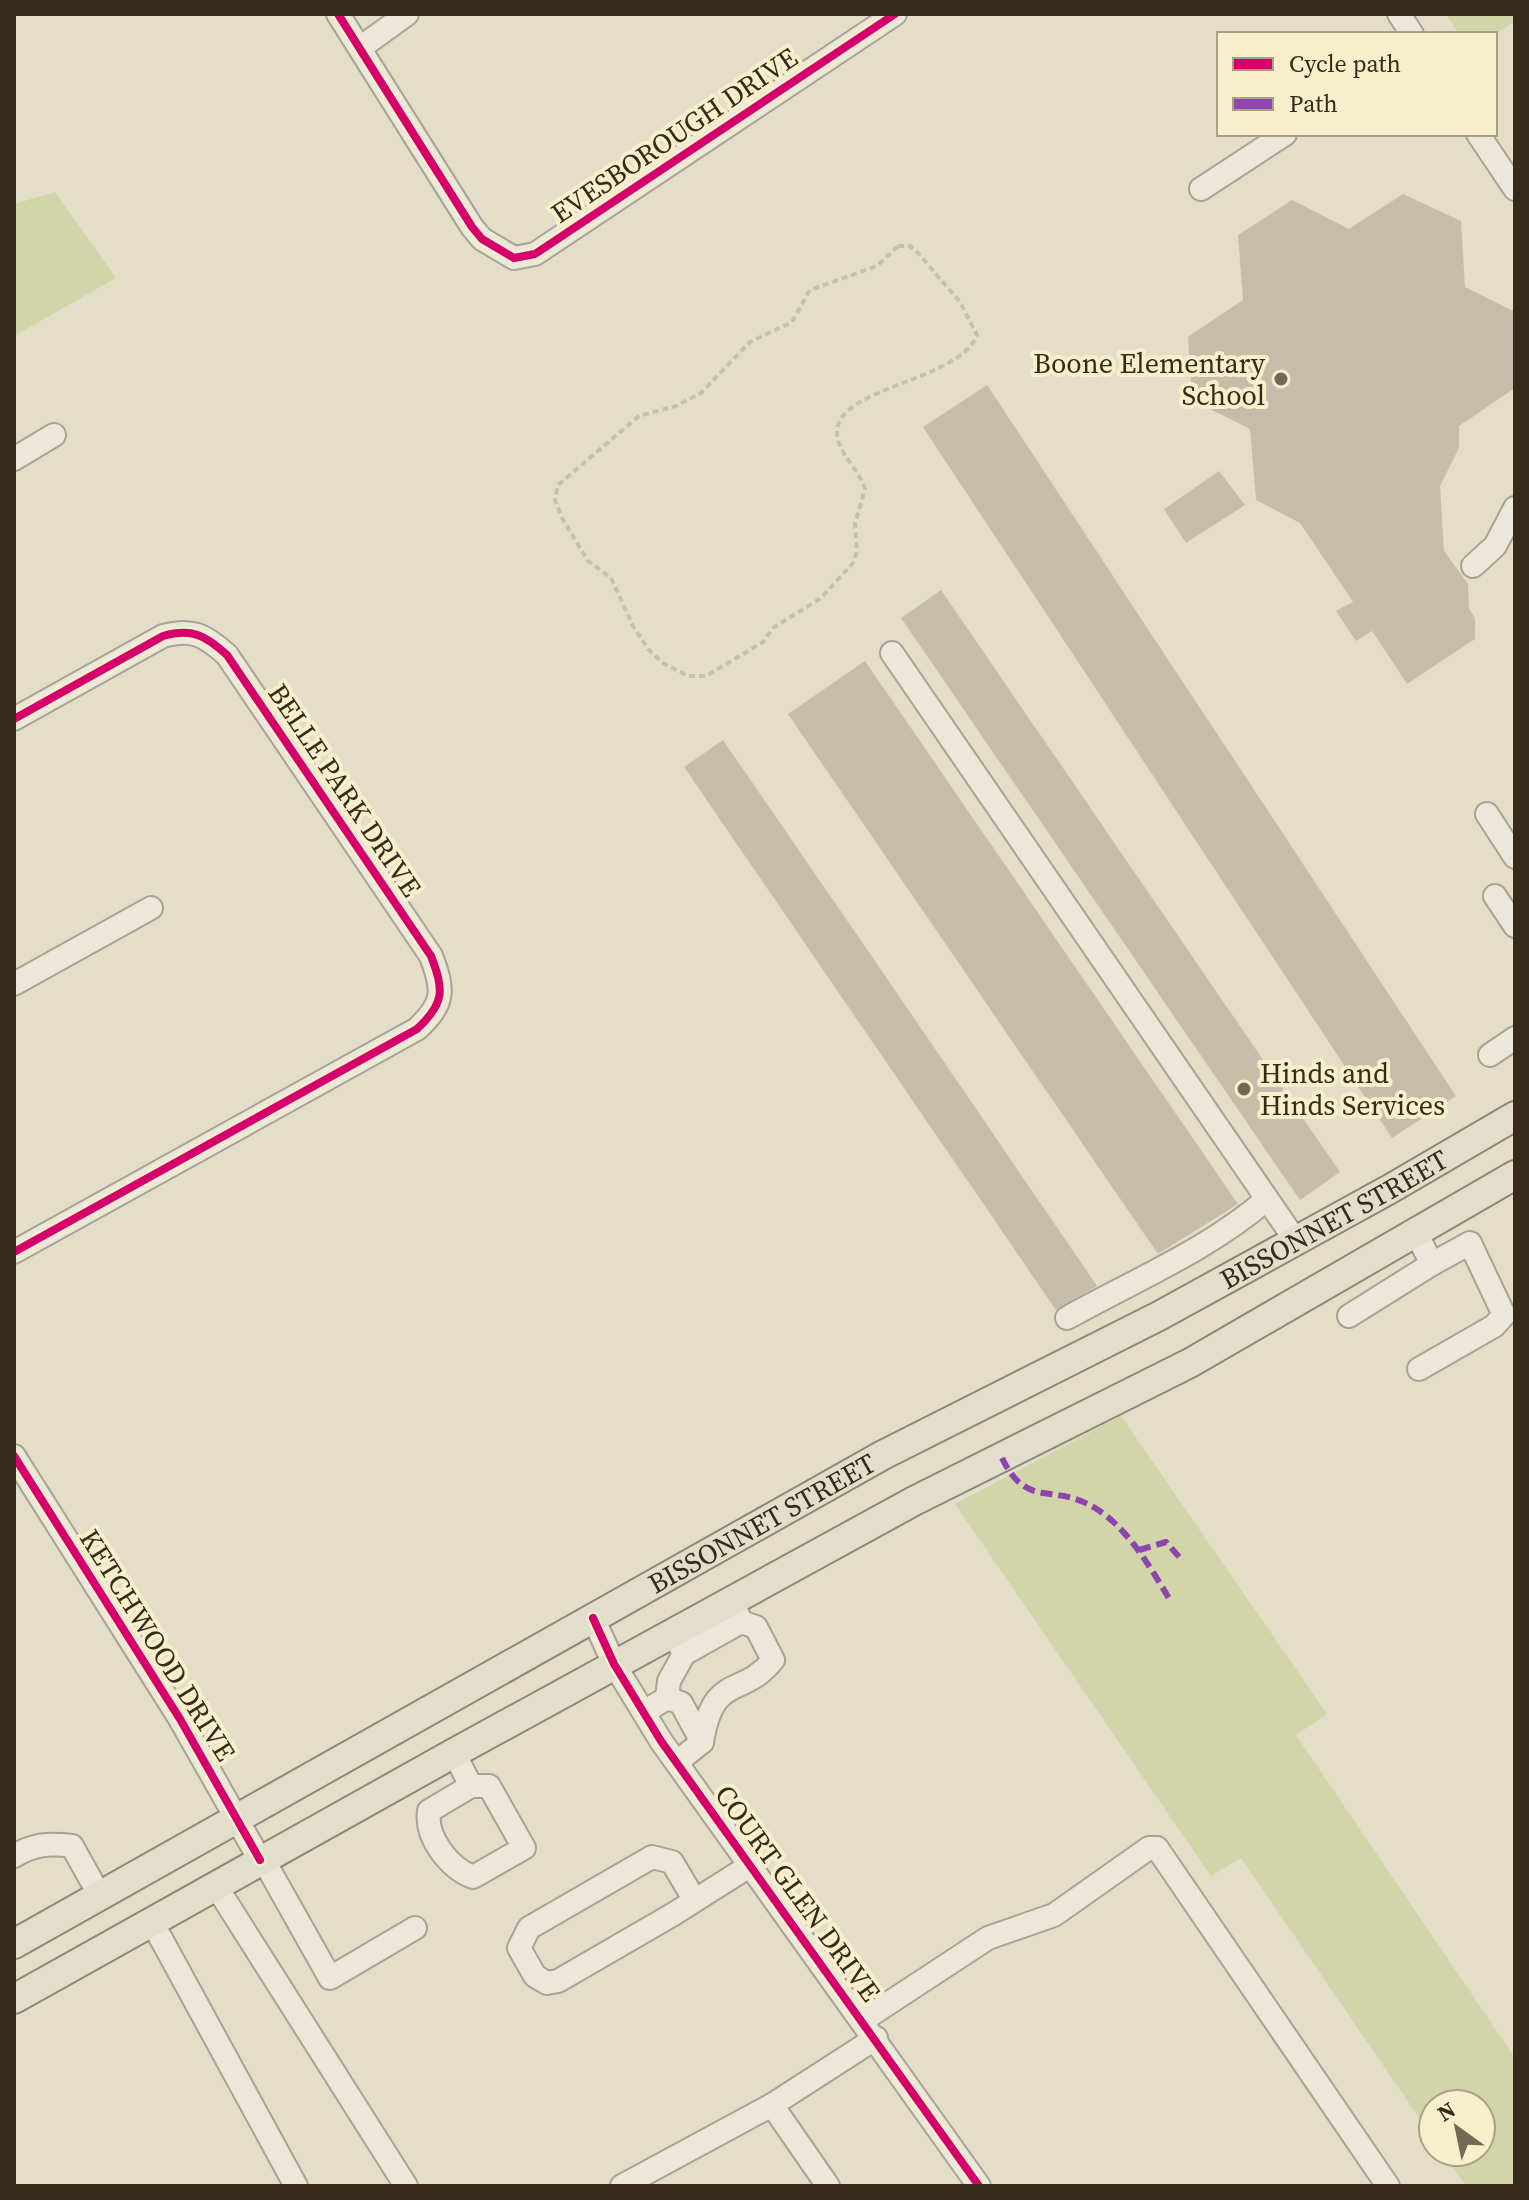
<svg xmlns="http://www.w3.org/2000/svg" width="1529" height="2200" viewBox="0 0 1529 2200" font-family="'Source Serif 4',serif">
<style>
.green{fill:#d1d5a9}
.building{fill:#c7bca9}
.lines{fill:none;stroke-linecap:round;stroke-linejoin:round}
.minor-casing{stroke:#a8a292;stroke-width:26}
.major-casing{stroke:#8e8779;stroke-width:32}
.path{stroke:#c3bfb1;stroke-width:4;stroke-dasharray:6 4;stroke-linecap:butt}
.minor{stroke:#ebe7da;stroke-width:22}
.major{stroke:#e3decb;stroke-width:28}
.quiet{stroke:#8e44ad;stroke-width:6;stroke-dasharray:12 6;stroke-linecap:butt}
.cycleway-casing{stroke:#f7eecb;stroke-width:13}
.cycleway{stroke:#d6006c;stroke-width:8}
.poi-dot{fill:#736957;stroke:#f7eecb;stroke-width:3}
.labels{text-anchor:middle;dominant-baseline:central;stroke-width:8;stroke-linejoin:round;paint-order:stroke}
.street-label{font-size:28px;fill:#362a1a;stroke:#f7eecb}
.poi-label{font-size:28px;fill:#362a1a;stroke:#f7eecb;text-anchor:end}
</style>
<rect width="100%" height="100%" fill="#e4dec8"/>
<g class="green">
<polygon points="1446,14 1515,14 1515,21 1495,35 1459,34"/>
<polygon points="55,192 116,278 14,336 14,204"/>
<polygon points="1121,1416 1327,1714 1296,1735 1515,2058 1515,2186 1466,2186 1442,2152 1481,2152 1481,2104 1433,2104 1433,2138 1241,1858 1211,1876 955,1504"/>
</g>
<g class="building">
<polygon points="1403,194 1461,221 1465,287 1515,312 1515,388 1459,426 1459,448 1440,486 1444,551 1468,584 1469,609 1475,618 1475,639 1407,684 1372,631 1356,641 1336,611 1353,602 1300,523 1256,500 1250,429 1192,400 1188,337 1243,300 1238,235 1292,200 1349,229"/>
<polygon points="987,385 1456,1096 1392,1138 923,427"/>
<polygon points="1219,471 1245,505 1186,543 1164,509"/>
<polygon points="941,590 1340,1172 1300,1200 901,618"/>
<polygon points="865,661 1238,1204 1158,1254 788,714"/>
<polygon points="723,740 886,977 1097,1286 1056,1310 684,767"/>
</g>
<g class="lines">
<g class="minor-casing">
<g id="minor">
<polyline points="338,14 472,227 482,239 514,258 535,254 895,14"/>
<polyline points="1399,14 1412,34"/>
<polyline points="360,48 407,14"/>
<polyline points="1478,134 1515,189"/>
<polyline points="1201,189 1285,134"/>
<polyline points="14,459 54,435"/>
<polyline points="1473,566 1495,546 1515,508"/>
<polyline points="892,653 1296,1241"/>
<path d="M14,719L163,636C192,628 205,635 227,655L431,956C444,990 445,1003 417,1029L14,1252"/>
<polyline points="1487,814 1515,857"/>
<polyline points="1495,896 1515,926"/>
<polyline points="14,984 151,908"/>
<polyline points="1490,1055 1515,1038"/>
<polyline points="1416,1233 1432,1264 1470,1243 1504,1315 1494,1326 1419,1369"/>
<polyline points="1349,1316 1432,1264"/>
<path d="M1067,1318C1135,1280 1208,1250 1267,1199"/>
<polyline points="14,1456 180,1719 260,1860"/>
<polyline points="593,1618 614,1664 661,1741 979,2186"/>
<polyline points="684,1654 741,1622 736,1610"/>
<polyline points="667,1698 681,1703 702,1742"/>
<polyline points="644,1712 667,1698 669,1681 684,1654 673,1632"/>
<path d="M454,1753L471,1786H489L524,1848L473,1877C449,1868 425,1837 429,1811L471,1786"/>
<path d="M677,1762L702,1742C714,1671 742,1699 773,1660L756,1627L741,1622"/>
<path d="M14,1856C34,1844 49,1843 72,1846L100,1896"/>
<polyline points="263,1859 330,1978 415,1928"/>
<polyline points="216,1886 406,2186"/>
<polyline points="694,1899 672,1862 652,1857 529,1928 519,1948 535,1976 547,1983 558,1981 672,1915 751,1865"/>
<polyline points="152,1922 296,2186"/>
<polyline points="863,2020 988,1938 1054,1915 1149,1848 1157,1848 1388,2186"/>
<polyline points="772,2105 828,2186"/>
<polyline points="622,2186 772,2105 876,2038"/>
</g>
</g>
<g class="major-casing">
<g id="major">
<path id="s1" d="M14,1944L883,1455L1159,1316L1390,1189L1515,1116"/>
<polyline points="14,1999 454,1753 914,1501 1190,1363 1515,1175"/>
</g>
</g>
<path class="path" d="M898,246H910L918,253L960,302L977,335C958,384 824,387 838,440C843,457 859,471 865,489L855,524L857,551L853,563L821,598L773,628L763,642L748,651L706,676H688L663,663L648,649L633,626L611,578L588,561L562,518L555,500L558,485L639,416L676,406L701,393L750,342L792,322L810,290L877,266Z"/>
<use href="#minor" class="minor"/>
<use href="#major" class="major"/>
<g class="quiet">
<path d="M1002,1458C1027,1510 1053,1482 1095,1508C1128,1528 1150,1567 1170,1600"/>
<polyline points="1139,1550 1166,1542 1181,1559"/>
</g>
<g class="cycleway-casing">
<g id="cycleway">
<polyline points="338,14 472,227 482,239 514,258 535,254 895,14"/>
<path d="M14,719L163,636C192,628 205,635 227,655L431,956C444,990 445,1003 417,1029L14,1252"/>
<polyline points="14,1456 180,1719 260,1860"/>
<polyline points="593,1618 614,1664 661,1741 979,2186"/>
</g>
</g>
<use href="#cycleway" class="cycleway"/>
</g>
<g class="poi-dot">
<circle cx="1281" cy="379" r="8"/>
<circle cx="1244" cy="1089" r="8"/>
</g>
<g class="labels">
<g class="street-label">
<text transform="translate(674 135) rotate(-34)">EVESBOROUGH DRIVE</text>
<text transform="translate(345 790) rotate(56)">BELLE PARK DRIVE</text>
<text stroke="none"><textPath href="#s1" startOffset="1506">BISSONNET STREET</textPath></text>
<text stroke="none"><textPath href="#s1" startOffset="858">BISSONNET STREET</textPath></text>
<text transform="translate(158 1645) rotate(58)">KETCHWOOD DRIVE</text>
<text transform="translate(798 1893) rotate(54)">COURT GLEN DRIVE</text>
</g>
<g class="poi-label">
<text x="1265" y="363">Boone Elementary<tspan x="1265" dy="32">School</tspan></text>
<text x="1260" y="1073" text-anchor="start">Hinds and<tspan x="1260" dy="32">Hinds Services</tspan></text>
</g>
</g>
<rect width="1529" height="2200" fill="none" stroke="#362a1a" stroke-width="32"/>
<rect x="1217" y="32" width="280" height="104" fill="#f7eecb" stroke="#aaa084" stroke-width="2"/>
<rect x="1233" y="58" width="40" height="12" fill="#d6006c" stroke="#aaa084" stroke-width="2"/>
<text x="1289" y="72" font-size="24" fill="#362a1a">Cycle path</text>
<rect x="1233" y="98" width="40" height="12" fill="#8e44ad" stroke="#aaa084" stroke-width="2"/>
<text x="1289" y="112" font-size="24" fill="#362a1a">Path</text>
<g transform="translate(1457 2128) rotate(327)"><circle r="38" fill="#f7eecb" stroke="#aaa084" stroke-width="2"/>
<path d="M0-6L14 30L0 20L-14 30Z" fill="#736957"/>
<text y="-12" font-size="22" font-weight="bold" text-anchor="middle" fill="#362a1a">N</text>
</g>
</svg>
